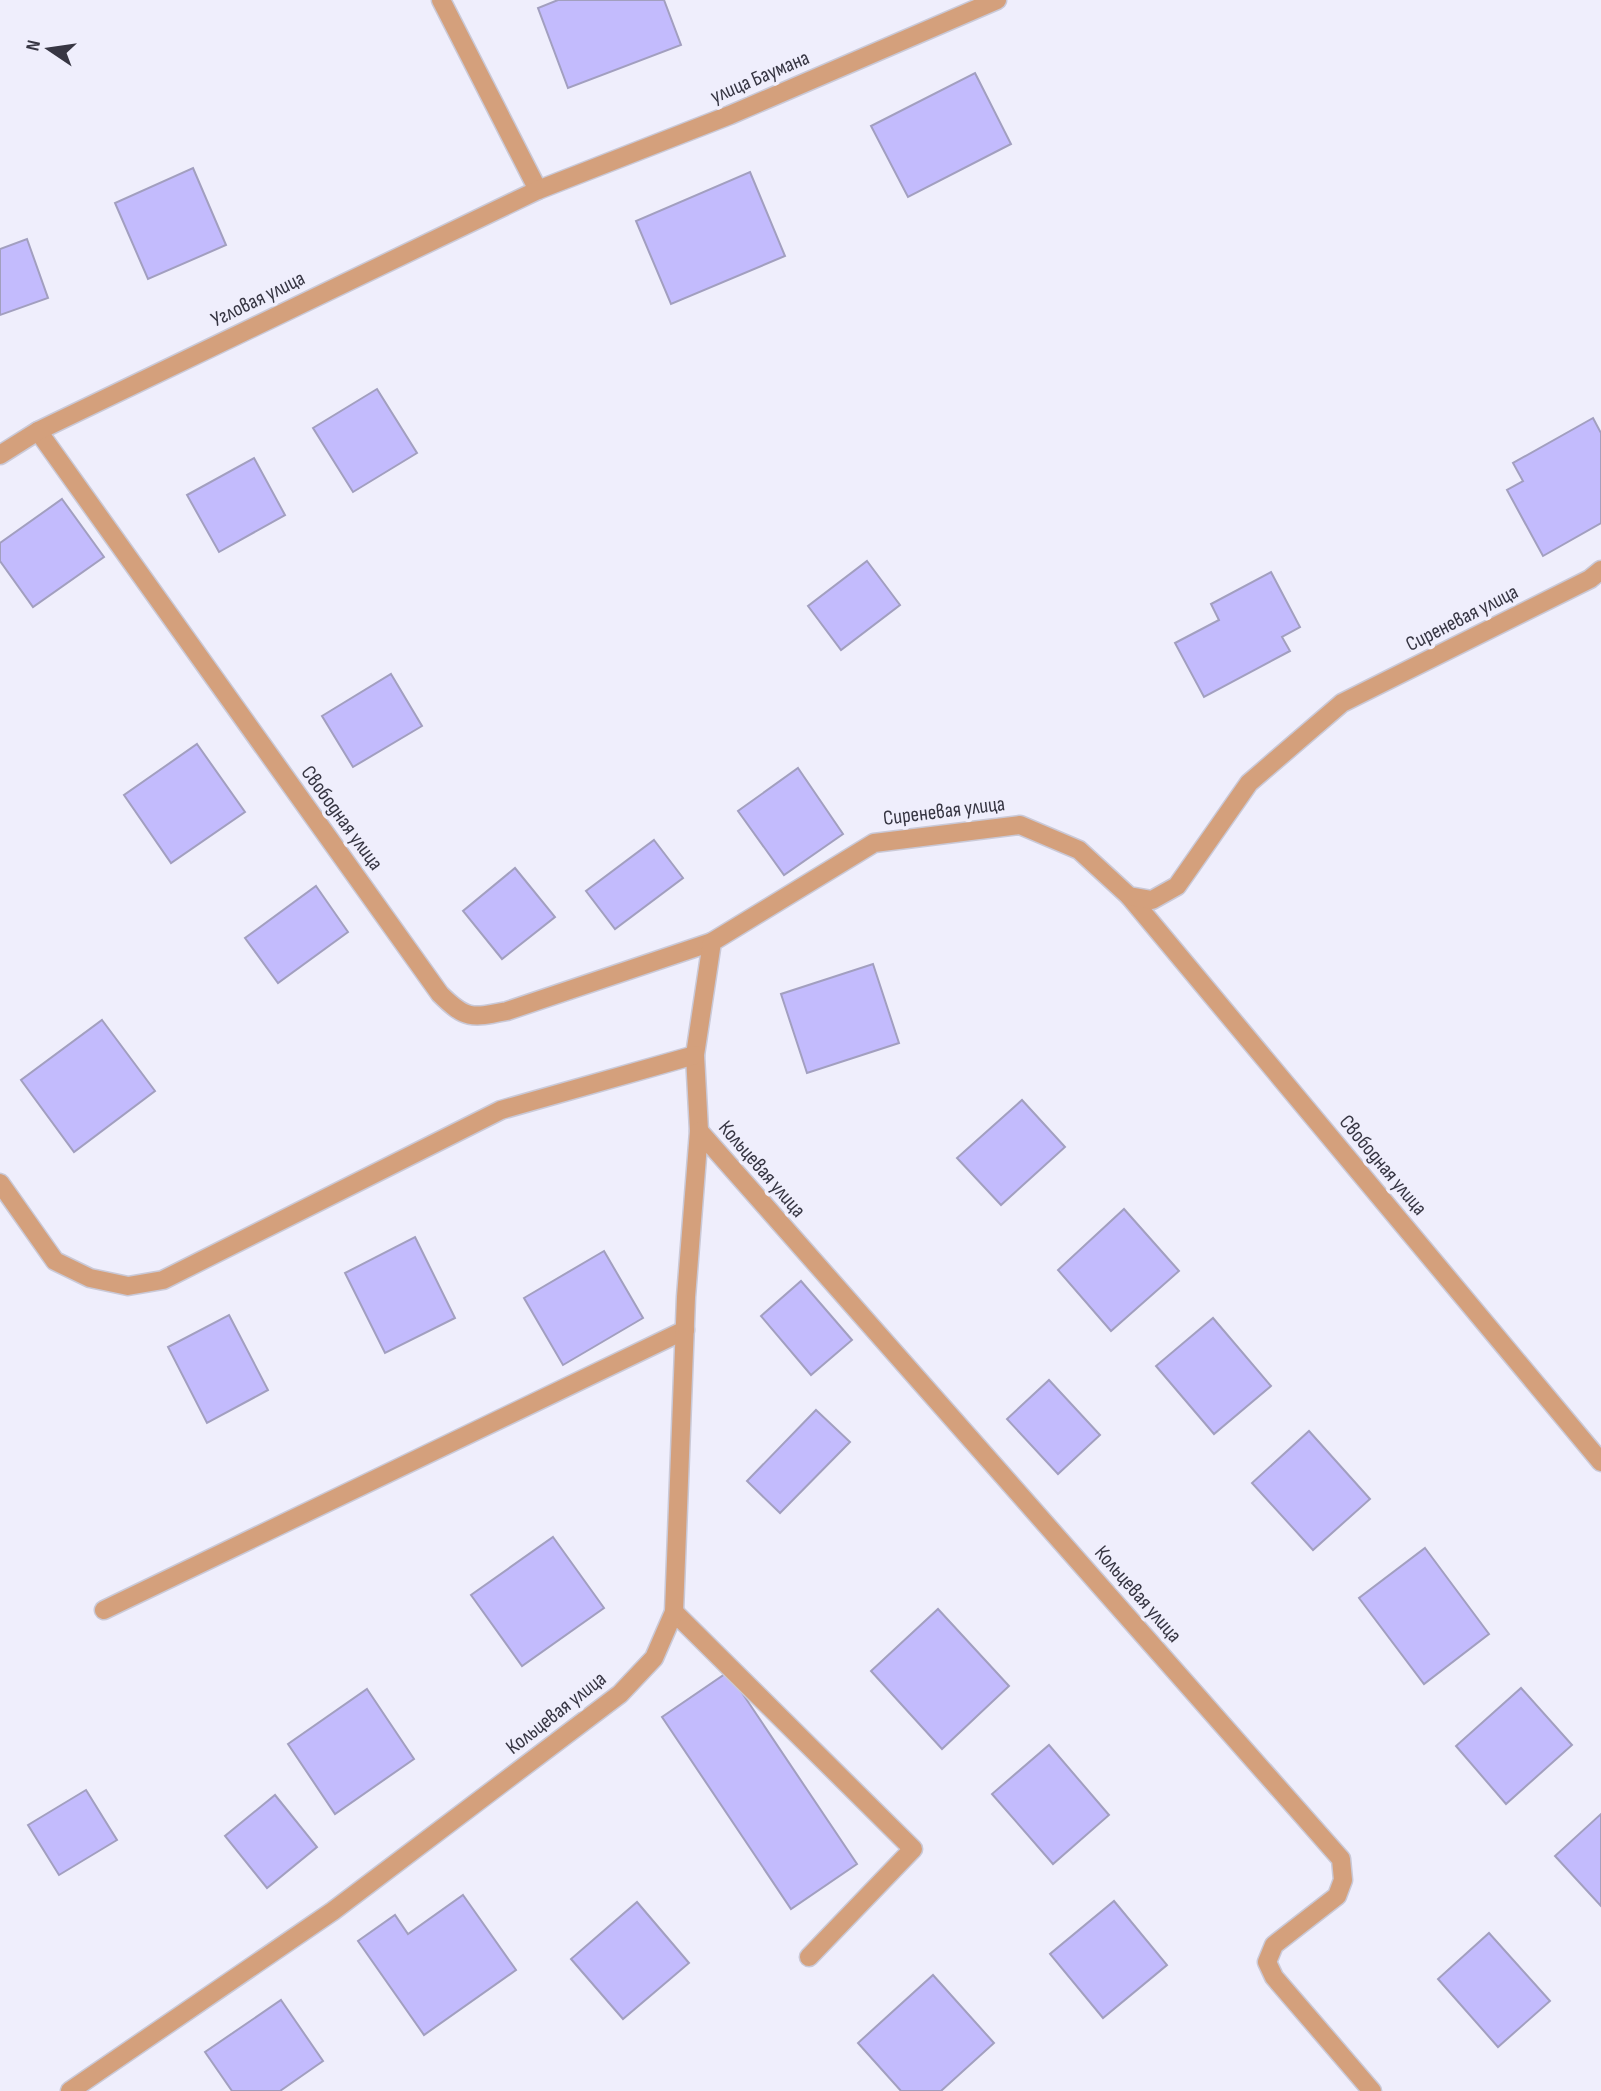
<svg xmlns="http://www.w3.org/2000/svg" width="1601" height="2091" viewBox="0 0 1601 2091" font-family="'Sofia Sans Condensed',sans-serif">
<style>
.building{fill:#c3bbfd;stroke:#a29fbf;stroke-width:2}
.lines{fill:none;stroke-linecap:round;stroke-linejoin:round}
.minor-casing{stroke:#cac9d7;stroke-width:21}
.minor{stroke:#d4a07c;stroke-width:18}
.labels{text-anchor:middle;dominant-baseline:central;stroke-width:7;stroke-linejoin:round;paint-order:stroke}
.street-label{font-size:21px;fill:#373643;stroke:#efeefc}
</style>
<rect width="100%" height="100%" fill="#efeefc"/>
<g class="building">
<polygon points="558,0 664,0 681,45 568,88 538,8"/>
<polygon points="975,73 1011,144 908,197 871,126"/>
<polygon points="193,168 226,245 148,279 115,203"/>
<polygon points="750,172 785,256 671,304 636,221"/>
<polygon points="27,239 48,298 0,315 0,249"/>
<polygon points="377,389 417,453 353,492 313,428"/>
<polygon points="1593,418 1601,433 1601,523 1543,556 1507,490 1523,481 1513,463"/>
<polygon points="254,458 285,515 219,552 187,495"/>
<polygon points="62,499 104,557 33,607 0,561 0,543"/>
<polygon points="867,561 900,605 841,650 808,606"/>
<polygon points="1271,572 1300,627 1282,637 1290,651 1204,697 1175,643 1219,620 1211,604"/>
<polygon points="391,674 422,726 353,767 322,716"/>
<polygon points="197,744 245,812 171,863 124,795"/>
<polygon points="798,768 843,834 784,875 738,811"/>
<polygon points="654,840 683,878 615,929 586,891"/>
<polygon points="515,868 555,917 502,959 463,911"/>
<polygon points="316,886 348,932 278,983 245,938"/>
<polygon points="873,964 899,1043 807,1073 781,994"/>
<polygon points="102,1020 155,1091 74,1152 21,1080"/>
<polygon points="1022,1100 1065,1147 1001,1205 957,1158"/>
<polygon points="1124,1209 1179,1271 1111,1331 1058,1270"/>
<polygon points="415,1237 455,1318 385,1353 345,1273"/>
<polygon points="604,1251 643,1318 563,1365 524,1298"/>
<polygon points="801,1281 852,1340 811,1375 761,1316"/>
<polygon points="229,1315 268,1390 207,1423 168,1347"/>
<polygon points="1213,1318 1271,1386 1214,1434 1156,1366"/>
<polygon points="1049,1380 1100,1435 1058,1474 1007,1419"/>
<polygon points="816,1410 850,1442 780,1513 747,1481"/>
<polygon points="1309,1431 1370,1499 1313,1550 1252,1483"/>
<polygon points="553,1537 604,1608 522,1666 471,1595"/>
<polygon points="1425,1548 1489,1634 1424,1684 1359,1598"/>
<polygon points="938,1609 1009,1686 942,1749 871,1671"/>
<polygon points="728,1672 857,1864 791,1909 662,1717"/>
<polygon points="1521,1688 1572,1745 1506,1804 1456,1746"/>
<polygon points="367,1689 414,1759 335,1814 288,1744"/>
<polygon points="1049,1745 1109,1815 1053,1864 992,1794"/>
<polygon points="86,1790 117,1840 59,1875 28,1825"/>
<polygon points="275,1795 317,1847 267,1888 225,1836"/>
<polygon points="1601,1814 1601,1906 1555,1856"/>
<polygon points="463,1895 516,1970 424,2035 358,1941 395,1915 408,1934"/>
<polygon points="1114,1901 1167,1965 1103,2018 1050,1954"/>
<polygon points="637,1902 689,1963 623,2019 571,1959"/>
<polygon points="1489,1933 1550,2001 1498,2047 1438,1979"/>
<polygon points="933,1975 994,2043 941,2091 901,2091 858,2043"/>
<polygon points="281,2000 323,2061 280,2091 232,2091 205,2052"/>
</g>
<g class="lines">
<g class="minor-casing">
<g id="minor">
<polyline points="441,0 538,190"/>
<path d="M38,431L440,994C466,1020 472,1018 507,1011L712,942"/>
<polyline points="0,455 38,431 538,190 730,115 997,0"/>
<polyline points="1129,896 1601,1462"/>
<polyline points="699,1131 695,1055 712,942 874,843 1020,825 1079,850 1129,896 1152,900 1177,886 1249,783 1342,703 1590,579 1601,570"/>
<polyline points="0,1183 55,1261 90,1278 128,1286 163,1280 501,1110 695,1055"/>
<polyline points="104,1610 685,1330"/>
<polyline points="674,1612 913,1849 809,1957"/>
<polyline points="70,2091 333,1911 620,1694 654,1658 674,1612 686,1297 699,1131 1341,1859 1343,1880 1337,1896 1274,1945 1267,1962 1274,1977 1372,2091"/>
</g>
</g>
<use href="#minor" class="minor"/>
</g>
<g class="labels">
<g class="street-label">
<text transform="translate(760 77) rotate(-23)">улица Баумана</text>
<text transform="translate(258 299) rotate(-26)">Угловая улица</text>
<text transform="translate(1462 618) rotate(-27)">Сиреневая улица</text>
<text transform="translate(944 811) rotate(-7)">Сиреневая улица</text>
<text transform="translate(342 818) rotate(54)">Свободная улица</text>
<text transform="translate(1383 1165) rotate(50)">Свободная улица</text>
<text transform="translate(762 1169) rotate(49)">Кольцевая улица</text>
<text transform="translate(1138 1594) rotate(49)">Кольцевая улица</text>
<text transform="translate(556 1713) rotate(-38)">Кольцевая улица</text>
</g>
</g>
<g transform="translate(49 49) rotate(283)" stroke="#efeefc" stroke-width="5" paint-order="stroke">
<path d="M0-5L12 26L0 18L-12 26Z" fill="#373643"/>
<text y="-10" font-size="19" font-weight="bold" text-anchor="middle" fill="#373643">N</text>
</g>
</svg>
